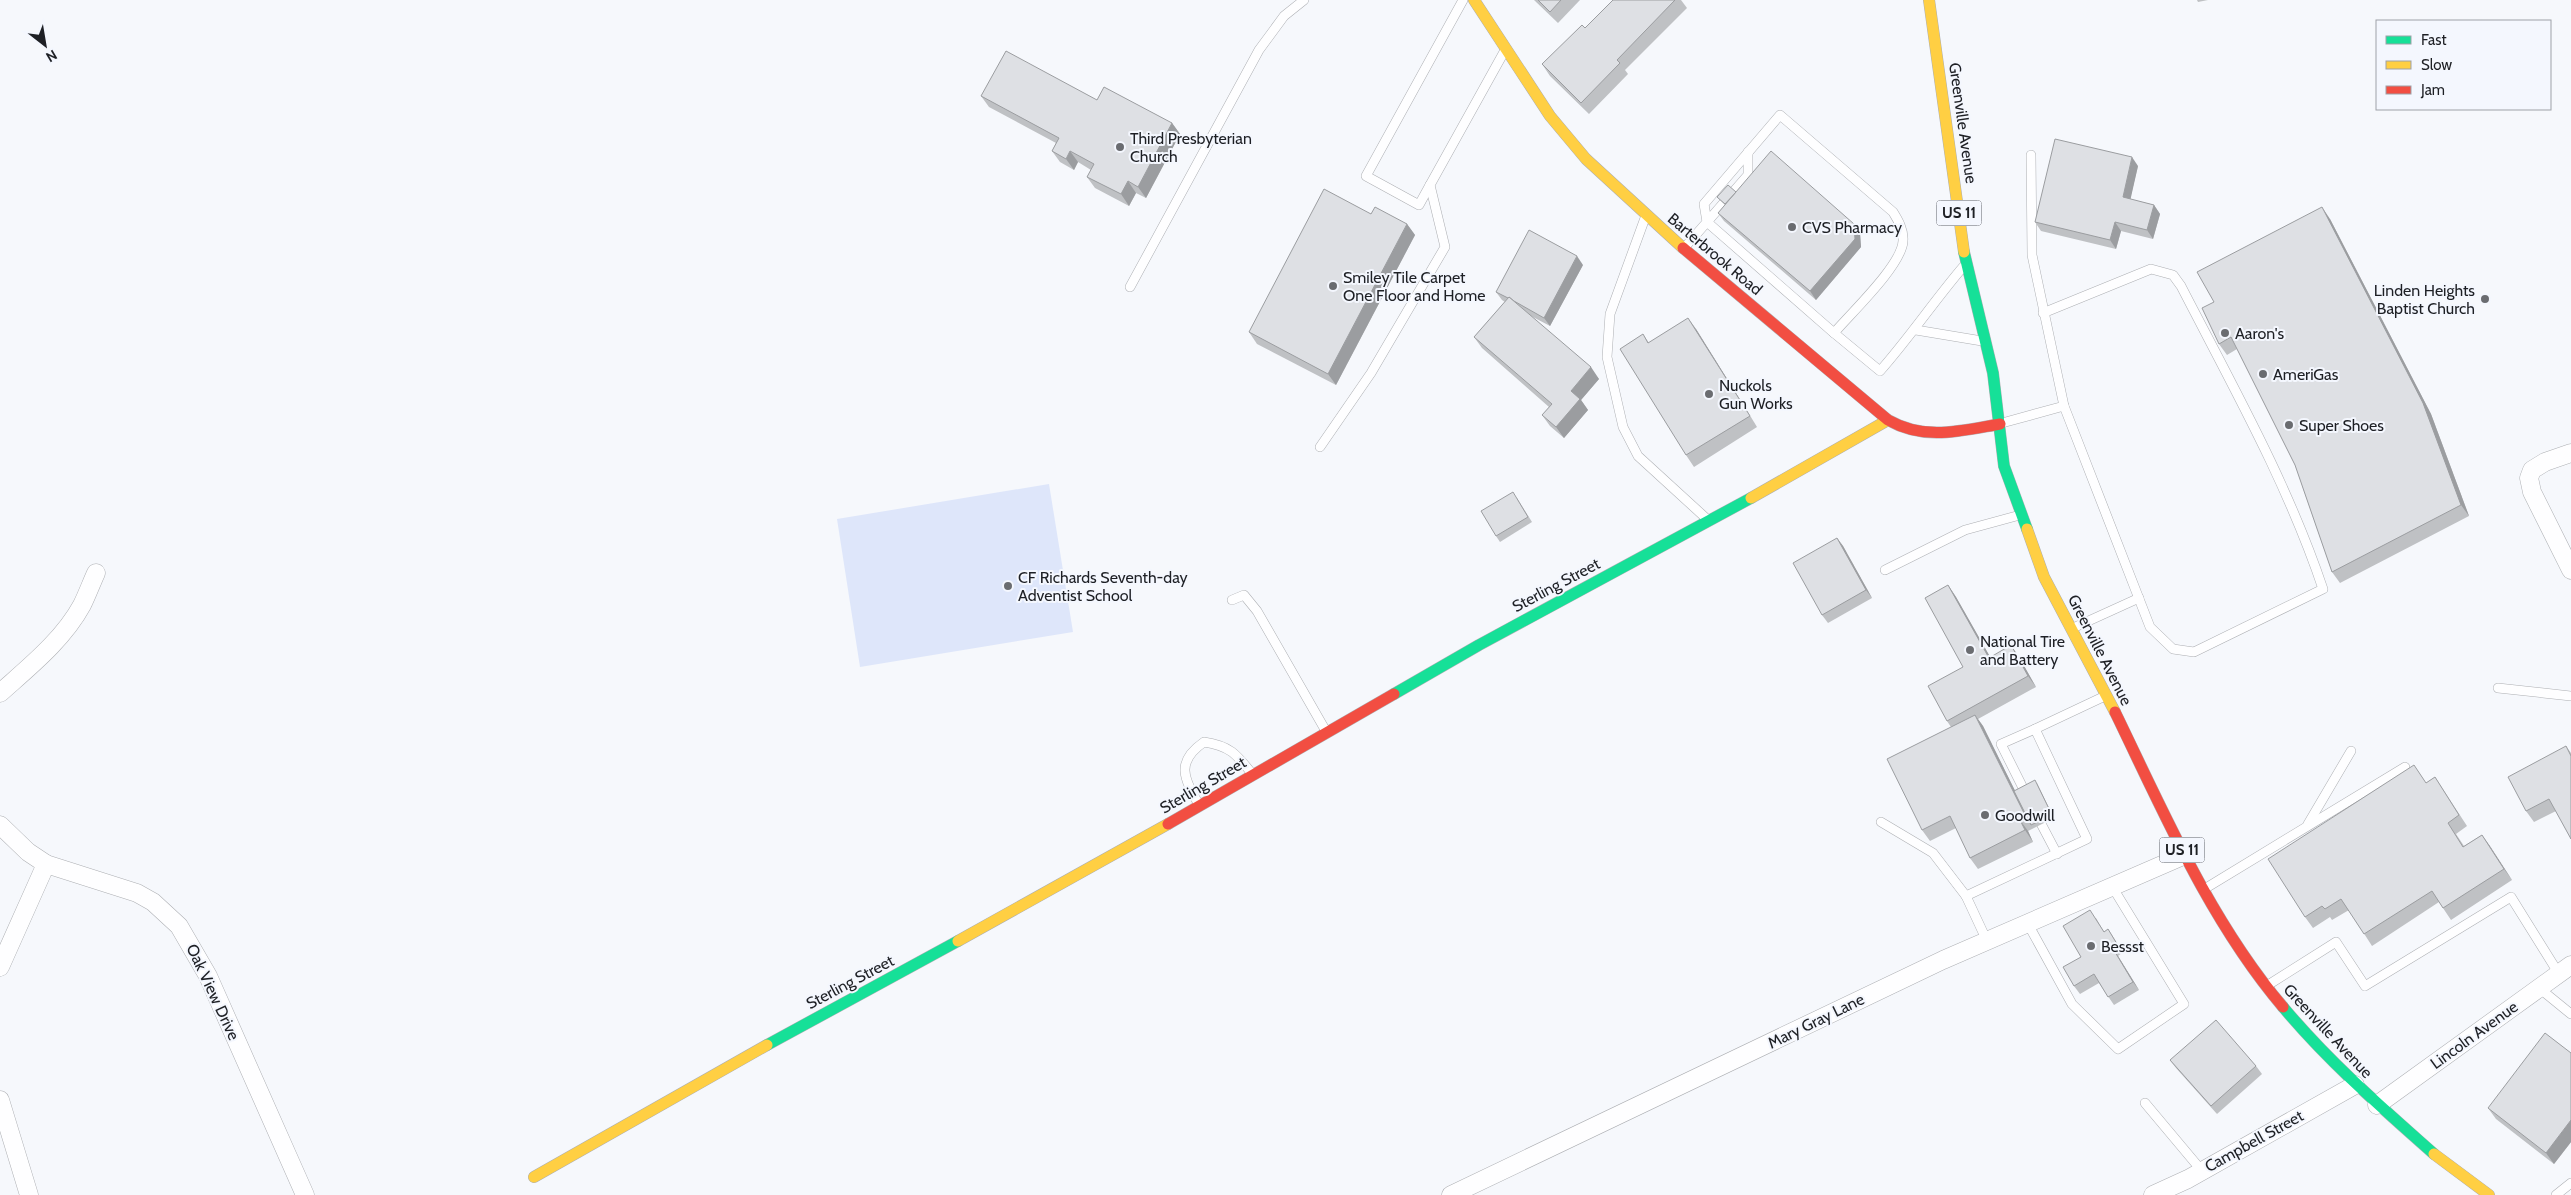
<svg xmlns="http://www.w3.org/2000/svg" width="2571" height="1195" viewBox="0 0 2571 1195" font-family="Cabin,sans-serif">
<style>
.green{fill:#dee6fa}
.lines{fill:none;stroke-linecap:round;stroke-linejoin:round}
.lane-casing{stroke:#adafb3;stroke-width:10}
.street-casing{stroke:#adafb3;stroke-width:19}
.fast-casing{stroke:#adafb3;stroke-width:12}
.slow-casing{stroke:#adafb3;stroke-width:12}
.jam-casing{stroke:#adafb3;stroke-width:12}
.lane{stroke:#fefeff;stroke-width:9}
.street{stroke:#fefeff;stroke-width:18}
.fast{stroke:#16e098;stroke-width:11}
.slow{stroke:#ffcf43;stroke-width:11}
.jam{stroke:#f24e42;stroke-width:11}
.wall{fill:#bfc1c4}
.shaded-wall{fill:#9b9da0}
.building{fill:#dee0e4;stroke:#9b9da0}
.poi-dot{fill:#6a6c70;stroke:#f4f7fe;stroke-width:2}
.labels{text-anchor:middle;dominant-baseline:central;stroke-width:4;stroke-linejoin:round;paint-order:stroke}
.shield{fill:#f4f7fe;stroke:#5e6066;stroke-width:1}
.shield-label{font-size:15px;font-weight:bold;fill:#1e2025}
.street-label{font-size:16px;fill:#1e2025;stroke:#f4f7fe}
.poi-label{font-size:16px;fill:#1e2025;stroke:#f4f7fe;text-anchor:start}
</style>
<rect width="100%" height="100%" fill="#f6f8fc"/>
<polygon class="green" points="1049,484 1073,632 860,667 837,519"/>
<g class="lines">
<g class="lane-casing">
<g id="lane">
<polyline points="2031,155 2032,255 2064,406"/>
<polyline points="1430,185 1419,205 1366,176 1463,0"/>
<polyline points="1645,218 1610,314 1607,357 1623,427 1638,456 1708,520"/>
<polyline points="1707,222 1748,175 1748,152"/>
<path d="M1685,247L1707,222L1834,333C1851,313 1902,265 1903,241C1904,230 1898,220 1893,212L1780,115L1704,204L1707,222"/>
<polyline points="1130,287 1259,50 1284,16 1304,0"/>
<polyline points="1916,330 1982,341"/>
<path d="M1834,333L1880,371C1910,337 1934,301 1963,267"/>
<path d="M2002,423L2064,406L2150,627L2173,649L2194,652L2323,589C2287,482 2232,385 2181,286L2173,275L2151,269L2043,313"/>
<polyline points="1320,447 1371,373 1445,247 1430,185 1504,52"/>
<polyline points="1885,570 1965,530 2020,515"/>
<polyline points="1232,600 1244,595 1257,611 1327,733"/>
<polyline points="2073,628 2139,598"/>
<polyline points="2498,688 2571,696"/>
<polyline points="2028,798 2001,744 2035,729"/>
<path d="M1199,805C1184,778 1175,762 1204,742C1231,746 1237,755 1253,775"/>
<polyline points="2036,814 2057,854"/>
<polyline points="1881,822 1933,853 1966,896"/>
<polyline points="2308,824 2351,751"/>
<polyline points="2206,888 2405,767"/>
<polyline points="2028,924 2072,1004 2118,1049 2184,1004 2113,888"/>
<polyline points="1987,941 1966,896 2087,839 2035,729 2103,697"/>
<polyline points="2268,985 2336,942 2365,986 2511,897 2559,974"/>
<polyline points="2539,988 2571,1014"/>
<polyline points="2145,1103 2202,1171"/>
<polyline points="2556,1195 2571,1183"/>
</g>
</g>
<g class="street-casing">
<g id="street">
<polyline points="2571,453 2545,462 2532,470 2529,478 2532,492 2571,570"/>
<path d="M0,693C29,667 63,640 82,605C87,595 91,584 96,573"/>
<polyline points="0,825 28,852 46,864 137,893 153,902 179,926 208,976 305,1195"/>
<polyline points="0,967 46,864"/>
<polyline points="0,1100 29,1195"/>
<polyline points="2377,1105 2571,965"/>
<polyline points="1451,1195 1943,960 2185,855"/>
<polyline points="2153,1195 2188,1179 2355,1085"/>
</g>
</g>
<g class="fast-casing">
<g id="fast">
<polyline points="1964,252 1993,373 2004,466 2027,529"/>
<polyline points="1394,694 1479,645 1751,498"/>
<path d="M2283,1007C2329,1062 2381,1107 2434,1154"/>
<polyline points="767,1045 958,941"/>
</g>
</g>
<g class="slow-casing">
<g id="slow">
<polyline points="1474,0 1550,116 1586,159 1683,248"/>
<polyline points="1929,0 1964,252"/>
<polyline points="1751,498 1888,420"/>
<polyline points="2027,529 2044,577 2115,712"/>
<polyline points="958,941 1168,824"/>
<polyline points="2434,1154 2489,1195"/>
<polyline points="534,1177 767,1045"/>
</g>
</g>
<g class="jam-casing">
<g id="jam">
<path d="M1683,248L1888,420C1925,441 1960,431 2000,424"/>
<path d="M2115,712C2164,813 2210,921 2283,1007"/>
<polyline points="1168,824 1394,694"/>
</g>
</g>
<use href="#lane" class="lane"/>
<use href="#street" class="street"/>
<use href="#fast" class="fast"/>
<use href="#slow" class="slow"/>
<use href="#jam" class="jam"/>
</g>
<g class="wall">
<polygon points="1534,0 1580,0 1558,23"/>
<polygon points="1613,0 1681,0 1687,8 1625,70 1628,74 1589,114 1550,76 1542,64 1585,28"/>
<polygon points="2197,0 2208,0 2198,2"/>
<polygon points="981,96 1097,100 1172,123 1180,134 1146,198 1136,193 1129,206 1095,188 1087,177 1091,170 1078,162 1074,170 1060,162 1052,151 1056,143 989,107"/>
<polygon points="2138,166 2130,199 2154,205 2160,214 2153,239 2121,231 2116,249 2041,231 2035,222"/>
<polygon points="1736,192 1860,233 1861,247 1816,300 1724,221 1718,213 1725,205 1717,197"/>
<polygon points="1371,214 1407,224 1415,235 1336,385 1257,344 1249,332"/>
<polygon points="2330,219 2431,414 2469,516 2340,583 2332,572 2295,465 2237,349 2227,355 2219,344 2214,302"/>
<polygon points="1583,265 1550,326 1531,316 1599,379 1581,400 1588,410 1564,438 1550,426 1542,415 1549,407 1482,348 1474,337 1505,302 1502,300 1496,292"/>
<polygon points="1696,329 1757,427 1694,467 1686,455 1643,334 1649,343"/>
<polygon points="1517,498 1532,522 1500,542 1496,536"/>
<polygon points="1837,538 1843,546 1872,598 1828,623 1822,615"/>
<polygon points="1948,585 1956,597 1990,657 2019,657 2036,687 1978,719 1983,726 2015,791 2037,783 2054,818 2028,831 2033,842 1978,869 1970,858 1956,828 1930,841 1922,830 1951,727 1947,721 1963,667"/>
<polygon points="2566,746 2571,753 2571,839 2556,811 2534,822 2526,811"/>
<polygon points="2435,777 2467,826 2456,834 2464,846 2482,835 2512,880 2451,920 2439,902 2372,946 2349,910 2332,920 2330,917 2313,928 2305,917 2426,783"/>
<polygon points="2096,918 2104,932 2108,929 2123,952 2118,956 2139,990 2114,1005 2099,983 2080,994 2074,986 2081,957"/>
<polygon points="2571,1053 2571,1142 2554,1164 2496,1119 2488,1108"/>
<polygon points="2170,1060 2256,1066 2262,1074 2217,1114 2176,1068"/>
</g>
<g class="shaded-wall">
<polygon points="1172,123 1180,134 1146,198 1138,187"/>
<polygon points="1070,151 1078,162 1074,170 1066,159"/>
<polygon points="2132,157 2138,166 2129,206 2123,197"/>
<polygon points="1128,181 1136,193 1129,206 1121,194"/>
<polygon points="2154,205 2160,214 2153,239 2147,230"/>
<polygon points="2322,207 2330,219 2431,414 2469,516 2461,505"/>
<polygon points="2115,222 2121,231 2116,249 2110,240"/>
<polygon points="1407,224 1415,235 1336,385 1328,374"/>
<polygon points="1854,224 1860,233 1861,247 1816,300 1810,291"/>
<polygon points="1577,256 1583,265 1550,326 1544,318"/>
<polygon points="1688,318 1696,329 1757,427 1750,416"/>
<polygon points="1591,367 1599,379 1581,400 1588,410 1564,438 1556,427 1571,391"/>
<polygon points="1837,538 1843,546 1872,598 1866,590"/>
<polygon points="1948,585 1956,597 1997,669 1989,658"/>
<polygon points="2011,645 2019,657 2036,687 2028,676"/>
<polygon points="1975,715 1983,726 2032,825 2026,817"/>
<polygon points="2020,820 2028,831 2033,842 2025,830"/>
<polygon points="2482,835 2490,846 2512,880 2504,869"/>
<polygon points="2112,947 2118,956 2139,990 2133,982"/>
<polygon points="2571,1120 2571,1142 2554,1164 2546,1153"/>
</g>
<g class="building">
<polygon points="1538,0 1561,0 1550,12"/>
<polygon points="1613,0 1675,0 1617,60 1620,63 1581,103 1542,64 1582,25 1585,28"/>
<polygon points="1006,51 1097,100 1104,87 1172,123 1138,187 1128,181 1121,194 1087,177 1094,164 1070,151 1066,159 1052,151 1059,138 981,96"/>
<polygon points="2055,139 2132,157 2123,197 2154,205 2147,230 2115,222 2110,240 2035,222"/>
<polygon points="1771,151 1854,224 1855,239 1810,291 1718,213"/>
<polygon points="1728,185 1736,192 1725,204 1717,197"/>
<polygon points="1324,189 1371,214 1375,207 1407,224 1328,374 1249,332"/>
<polygon points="2322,207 2423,403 2461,505 2332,572 2295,465 2231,337 2219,344 2202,308 2214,302 2197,272"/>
<polygon points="1529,230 1577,256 1544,318 1514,301 1509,297 1508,298 1496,292"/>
<polygon points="1509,297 1591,367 1571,391 1580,399 1556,427 1542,415 1552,404 1474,337"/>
<polygon points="1688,318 1750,416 1686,455 1620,349 1643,334 1648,343"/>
<polygon points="1513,492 1528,517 1496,536 1481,511"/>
<polygon points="1837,538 1866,590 1822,615 1793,563"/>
<polygon points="1948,585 1989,658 2011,645 2028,676 1947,721 1928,686 1963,667 1925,598"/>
<polygon points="1975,715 2026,817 2020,820 2025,830 1970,858 1950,816 1922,830 1887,759"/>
<polygon points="2566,746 2571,756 2571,839 2549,799 2526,811 2508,777"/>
<polygon points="2414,765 2426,783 2435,777 2459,815 2448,823 2463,847 2482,835 2504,869 2443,908 2432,891 2364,934 2341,899 2325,909 2322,906 2305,917 2268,859"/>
<polygon points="2035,780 2052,815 2031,825 2014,791"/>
<polygon points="2090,910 2104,932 2108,929 2117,944 2112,947 2133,982 2108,997 2094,974 2074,986 2063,967 2081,957 2063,926"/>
<polygon points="2216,1020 2256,1066 2211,1106 2170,1060"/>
<polygon points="2545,1033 2571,1053 2571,1120 2546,1153 2488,1108"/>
</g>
<g class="poi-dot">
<circle cx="1120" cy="147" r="5"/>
<circle cx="1792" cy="227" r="5"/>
<circle cx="1333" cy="286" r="5"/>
<circle cx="2485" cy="299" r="5"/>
<circle cx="2225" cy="333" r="5"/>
<circle cx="2263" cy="374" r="5"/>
<circle cx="1709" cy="394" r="5"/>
<circle cx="2289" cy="425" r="5"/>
<circle cx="1008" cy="586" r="5"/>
<circle cx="1970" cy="650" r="5"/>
<circle cx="1985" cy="815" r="5"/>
<circle cx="2091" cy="946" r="5"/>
</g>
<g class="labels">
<g class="shield">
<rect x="1936.5" y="200.5" width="45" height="25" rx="4"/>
<rect x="2159.5" y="837.5" width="45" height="25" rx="4"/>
</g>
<g class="shield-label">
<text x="1959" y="213">US 11</text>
<text x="2182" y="850">US 11</text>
</g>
<g class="street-label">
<text transform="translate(1963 123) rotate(82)">Greenville Avenue</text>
<text transform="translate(1715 254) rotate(40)">Barterbrook Road</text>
<text transform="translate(1556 585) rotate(-28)">Sterling Street</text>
<text transform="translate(2100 650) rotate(63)">Greenville Avenue</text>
<text transform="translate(1203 785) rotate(-30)">Sterling Street</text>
<text transform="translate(850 982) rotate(-28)">Sterling Street</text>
<text transform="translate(213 992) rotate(65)">Oak View Drive</text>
<text transform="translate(1816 1021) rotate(-26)">Mary Gray Lane</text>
<text transform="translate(2328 1031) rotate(47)">Greenville Avenue</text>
<text transform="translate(2474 1035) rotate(-36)">Lincoln Avenue</text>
<text transform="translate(2254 1141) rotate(-29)">Campbell Street</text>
</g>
<g class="poi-label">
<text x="1130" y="138">Third Presbyterian<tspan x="1130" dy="18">Church</tspan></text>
<text x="1802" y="227">CVS Pharmacy</text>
<text x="1343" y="277">Smiley Tile Carpet<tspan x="1343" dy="18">One Floor and Home</tspan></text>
<text x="2475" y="290" text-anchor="end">Linden Heights<tspan x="2475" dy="18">Baptist Church</tspan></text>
<text x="2235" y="333">Aaron's</text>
<text x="2273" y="374">AmeriGas</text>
<text x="1719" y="385">Nuckols<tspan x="1719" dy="18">Gun Works</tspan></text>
<text x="2299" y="425">Super Shoes</text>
<text x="1018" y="577">CF Richards Seventh-day<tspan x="1018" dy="18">Adventist School</tspan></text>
<text x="1980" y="641">National Tire<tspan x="1980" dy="18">and Battery</tspan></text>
<text x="1995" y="815">Goodwill</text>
<text x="2101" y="946">Bessst</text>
</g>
</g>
<rect x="2376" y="20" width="175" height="90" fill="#f4f7fe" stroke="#9ea1a7"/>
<rect x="2386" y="36" width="25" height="8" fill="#16e098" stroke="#9ea1a7"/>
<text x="2421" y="45" font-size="15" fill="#1e2025">Fast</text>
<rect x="2386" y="61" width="25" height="8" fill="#ffcf43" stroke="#9ea1a7"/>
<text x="2421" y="70" font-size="15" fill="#1e2025">Slow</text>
<rect x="2386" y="86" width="25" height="8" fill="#f24e42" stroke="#9ea1a7"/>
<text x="2421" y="95" font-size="15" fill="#1e2025">Jam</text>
<g transform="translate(45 45) rotate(149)" stroke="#f4f7fe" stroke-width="4" paint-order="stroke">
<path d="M0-4L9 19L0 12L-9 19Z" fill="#1e2025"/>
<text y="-8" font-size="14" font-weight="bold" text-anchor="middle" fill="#1e2025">N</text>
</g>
</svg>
